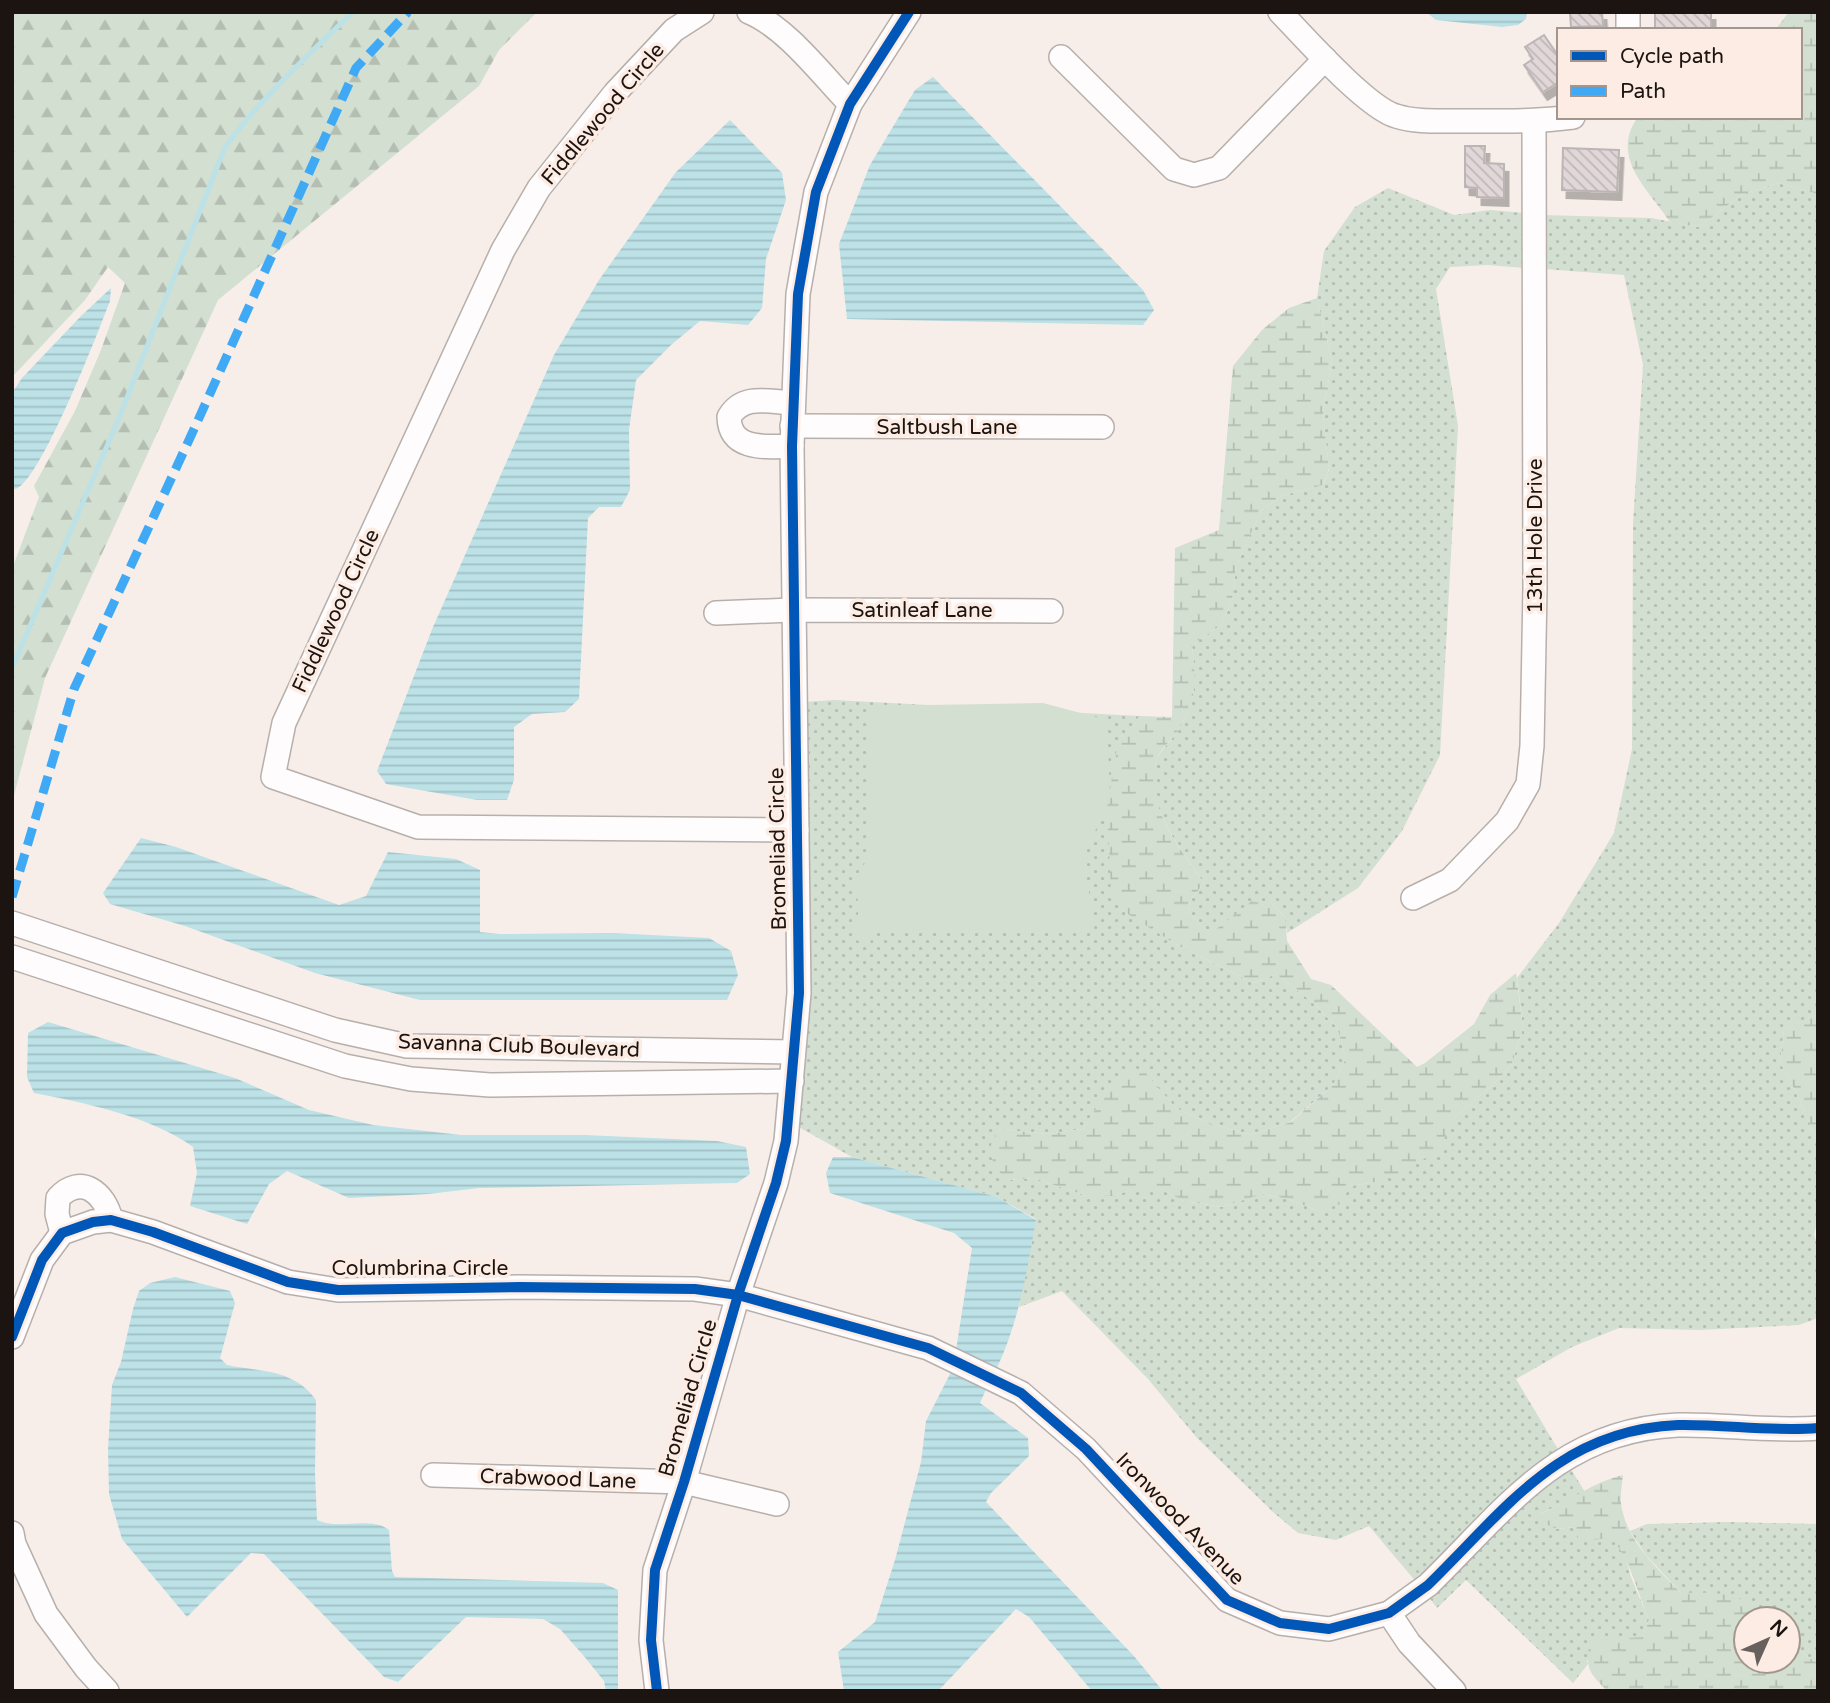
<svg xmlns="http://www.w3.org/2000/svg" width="1830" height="1703" viewBox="0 0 1830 1703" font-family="'Varela Round',sans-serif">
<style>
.green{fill:url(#green-dots)}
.forest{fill:url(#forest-firs)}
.wetland{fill:url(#wetland-marsh)}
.pitch{fill:#d2dfd1}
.water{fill:url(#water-rules)}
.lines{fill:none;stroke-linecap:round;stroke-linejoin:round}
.stream{stroke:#bce1e6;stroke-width:5}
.building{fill:url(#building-back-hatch);stroke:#bcb5b5;stroke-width:2;filter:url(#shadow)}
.minor-casing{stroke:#b7afab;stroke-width:26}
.minor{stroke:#fefcfc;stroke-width:23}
.quiet{stroke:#3fa9f5;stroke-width:9;stroke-dasharray:18 9;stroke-linecap:butt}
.cycleway-casing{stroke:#fdece3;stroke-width:15}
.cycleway{stroke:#0057b8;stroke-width:10}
.labels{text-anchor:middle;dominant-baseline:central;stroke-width:7;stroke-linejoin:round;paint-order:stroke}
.street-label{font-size:21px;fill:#1b1410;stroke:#fdece3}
</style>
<defs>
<pattern id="green-dots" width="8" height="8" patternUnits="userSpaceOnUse" patternTransform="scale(1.75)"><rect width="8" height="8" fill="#d2dfd1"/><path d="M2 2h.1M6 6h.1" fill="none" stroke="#b4beb2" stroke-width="1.8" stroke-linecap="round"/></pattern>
<pattern id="forest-firs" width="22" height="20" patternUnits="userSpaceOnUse" patternTransform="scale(1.75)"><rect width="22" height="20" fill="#d2dfd1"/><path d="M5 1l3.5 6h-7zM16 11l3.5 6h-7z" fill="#b4beb2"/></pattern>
<pattern id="wetland-marsh" width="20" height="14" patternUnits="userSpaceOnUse" patternTransform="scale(1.75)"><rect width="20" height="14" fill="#d2dfd1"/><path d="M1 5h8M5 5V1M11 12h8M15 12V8" fill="none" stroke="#b4beb2"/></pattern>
<pattern id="water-rules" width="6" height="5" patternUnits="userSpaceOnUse" patternTransform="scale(1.75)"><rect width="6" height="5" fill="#bce1e6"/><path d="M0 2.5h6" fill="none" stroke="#a1c0c4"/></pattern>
<pattern id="building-back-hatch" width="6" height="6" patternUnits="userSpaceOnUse" patternTransform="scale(1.75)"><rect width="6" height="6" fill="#e1d6d8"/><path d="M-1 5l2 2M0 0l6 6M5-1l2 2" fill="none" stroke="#c0b7b8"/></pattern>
<filter id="shadow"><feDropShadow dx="4.5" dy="8" stdDeviation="0" flood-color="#0004"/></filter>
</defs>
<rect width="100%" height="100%" fill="#f7eee9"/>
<g class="green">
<polygon points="1778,183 1818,194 1818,1015 1784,1029 1780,1062 1797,1094 1818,1144 1818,1215 1814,1235 1818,1246 1818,1318 1799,1325 1699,1330 1619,1328 1572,1347 1516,1379 1559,1451 1417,1583 1369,1526 1336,1540 1298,1533 1273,1512 1197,1438 1148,1379 1062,1291 1019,1307 1036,1219 997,1197 852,1157 797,1126 804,702 834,700 1139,716 1129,737 1119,735 1129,914 1177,945 1254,983 1276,974 1311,1001 1337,1027 1346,1058 1333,1085 1290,1122 1251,1135 1209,1123 1176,1108 1143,1071 1112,1084 1083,1129 1048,1134 999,1129 1006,1180 1034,1178 1087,1196 1114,1196 1133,1189 1160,1189 1184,1201 1222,1207 1261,1194 1288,1199 1316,1210 1350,1186 1376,1182 1449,1127 1456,1116 1485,1092 1511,1066 1523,1028 1517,978 1559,923 1614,833 1632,749 1633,524 1643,365 1624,275 1544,269 1543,215 1651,218 1699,227 1741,195"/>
<path d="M1388,188L1454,215L1490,210L1525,213V268L1487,265L1450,267L1436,289L1458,426L1440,755L1402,831L1358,888L1287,933L1285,917L1274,906L1210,934L1188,912L1190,901L1204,883C1181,849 1140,801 1158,757C1161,750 1169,743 1174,736C1197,704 1196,683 1192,645L1221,625L1232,601L1236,566L1261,511L1281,496L1323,485L1329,470L1323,414L1332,361L1317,298L1324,251L1355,207Z"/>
<polygon points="1569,1466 1585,1492 1540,1514 1557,1529 1575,1527 1612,1537 1624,1552 1631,1577 1649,1620 1642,1637 1630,1639 1587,1660 1588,1664 1573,1683 1466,1580 1437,1608 1428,1596 1509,1515"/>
<polygon points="1728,1522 1818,1524 1818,1664 1788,1642 1788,1619 1756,1619 1753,1614 1681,1593 1646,1555 1630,1531 1647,1524"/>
</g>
<polygon class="forest" points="12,12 537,12 499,50 479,86 218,300 45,678 12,803 12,569 39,497 34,486 75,411 101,350 125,283 108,267 85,300 12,377"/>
<g class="wetland">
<path d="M1789,12H1818V194L1778,183L1741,195L1699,227L1670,222C1648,189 1609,157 1638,117H1800V30H1775Z"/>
<path d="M1317,298L1332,361L1323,414L1329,469L1323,485L1281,496L1261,511L1236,566L1232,601L1221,625L1192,645C1196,683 1198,699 1177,732C1172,740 1161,748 1158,757C1141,802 1180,849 1204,883L1190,901L1188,912L1210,934L1252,901L1274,906L1285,917L1287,941L1311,979L1331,985L1417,1067L1425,1063L1474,1024L1490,995L1516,973L1523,1028L1511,1066L1485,1092L1456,1116L1438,1151L1396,1175L1376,1182L1350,1186L1341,1204L1316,1210L1288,1199L1262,1194L1222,1207L1184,1201L1160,1189H1134L1114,1196H1087L1034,1178L1006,1180C990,1160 984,1152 999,1129L1048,1134L1083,1129L1112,1083L1132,1068L1143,1070L1176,1108L1209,1123L1251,1135L1291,1122L1333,1085L1346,1058L1337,1027L1311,1001L1276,974L1254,983L1177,945L1128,914L1111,891L1107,808L1119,735L1129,736L1139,716L1172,717L1175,548L1219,530L1233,366L1262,330L1289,308Z"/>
<polygon points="1818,1015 1818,1144 1797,1094 1780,1062 1784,1029"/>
<path d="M1623,1475C1622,1484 1620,1494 1621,1503C1625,1539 1657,1568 1681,1593C1700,1593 1740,1590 1752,1608C1754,1611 1754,1616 1756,1619H1746V1661H1788L1789,1643L1818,1664V1691H1607C1591,1674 1585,1670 1589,1645L1599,1640L1642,1637L1649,1620C1638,1593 1630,1560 1612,1538L1579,1541L1575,1527L1557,1529L1541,1522L1540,1514C1568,1502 1593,1482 1623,1475Z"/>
</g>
<polygon class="pitch" points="1043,703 1107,720 1110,795 1100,822 1083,853 1095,932 931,929 875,932 869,945 858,941 851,931 858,917 858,901 853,882 866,861 869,706"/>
<g class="water">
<polygon points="1426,12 1527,12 1526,19 1518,25 1502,27 1436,20"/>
<polygon points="933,77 1143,290 1154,310 1143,325 847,319 839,244 870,165 915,90"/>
<polygon points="730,120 782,173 786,200 766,259 762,308 748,325 700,321 671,345 636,380 629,430 630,490 621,507 599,507 588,518 579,699 565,712 532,714 514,727 514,780 507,800 477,800 386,784 377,771 433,627 554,355 599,280 676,172"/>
<path d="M111,288L110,301C98,332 42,478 16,489L12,488V393L22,378L81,316Z"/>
<polygon points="141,838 176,847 339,905 366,896 388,852 456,859 480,870 480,932 500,934 613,933 709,938 731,951 738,975 727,1000 420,1000 315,973 185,926 110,904 103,893"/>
<path d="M48,1022L235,1078L309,1110L373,1125L461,1135H585L717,1141L746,1147L750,1174L737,1183L479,1188L428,1194L349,1198L287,1171L269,1184L247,1224L190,1206L197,1173L193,1147C153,1117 82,1102 34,1093L27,1077L28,1033Z"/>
<path d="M833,1157H852L997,1197L1036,1220C1027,1271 1019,1322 996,1370L956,1350L972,1248L954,1233L830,1193L826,1173Z"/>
<path d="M175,1277L230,1291L235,1303L220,1358L227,1365C261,1372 294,1369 316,1400L315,1473L317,1520C339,1531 369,1515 389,1530L392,1571L395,1577L603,1583L618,1590V1691H606L604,1681L583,1655L560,1629L543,1619L466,1617L398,1682L384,1677L264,1554L251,1553L187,1617L122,1539L109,1494L108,1449L112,1385L121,1362L133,1309L139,1291L150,1283Z"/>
<polygon points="952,1370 987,1387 980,1403 1028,1438 1029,1456 991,1493 986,1502 1133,1655 1163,1691 1092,1691 1029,1617 1016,1609 938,1691 844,1691 838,1652 875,1622 895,1560 921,1462 926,1421"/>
</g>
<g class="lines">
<path class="stream" d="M12,668L119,418L225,147C262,97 308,55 353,12"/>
</g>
<g class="building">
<polygon points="1570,12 1602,12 1603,26 1571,27"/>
<rect x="1655" y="12" width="56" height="18"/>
<polygon points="1544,35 1559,57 1559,82 1543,92 1524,65 1533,59 1525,47"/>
<polygon points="1465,146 1485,146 1484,163 1504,164 1504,198 1477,197 1477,188 1465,187"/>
<polygon points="1563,148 1619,150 1617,192 1562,190"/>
</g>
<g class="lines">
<g class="minor-casing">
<g id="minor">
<polyline points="702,12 674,30 615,93 539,188 503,250 284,723 273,777 418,827 797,830"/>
<path d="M749,12C787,28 821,74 850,104"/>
<path d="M1280,12C1303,36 1367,108 1396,116C1414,122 1436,121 1455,121C1495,121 1534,122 1573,117"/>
<polyline points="1628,30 1628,12"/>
<polyline points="1061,57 1174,169 1194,175 1219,168 1325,59"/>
<polyline points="792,426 1102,427"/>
<path d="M792,446C766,447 730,451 729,417C743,393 769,402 793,403"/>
<polyline points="716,613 792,610 1051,611"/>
<polyline points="1413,898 1450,880 1507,821 1528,784 1532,746 1535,589 1534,122"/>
<polyline points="12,923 335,1030 407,1046 793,1052"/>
<polyline points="12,957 345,1066 411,1079 490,1085 792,1081"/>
<path d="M62,1233L57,1214L58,1198C81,1173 105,1193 111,1220"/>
<path d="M12,1337L42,1260L62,1233L93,1222L111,1220L153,1232L288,1282L338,1290L519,1287L695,1289L738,1295L928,1348L1021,1393L1086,1449L1227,1600L1280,1623L1329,1629L1389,1613L1428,1585C1506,1509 1559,1430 1678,1425C1725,1424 1771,1432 1818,1428"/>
<polyline points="433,1475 684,1482 777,1504"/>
<polyline points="12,1533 14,1544 46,1614 86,1668 107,1691"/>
<polyline points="1389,1613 1409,1643 1454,1691"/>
<polyline points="657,1691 651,1640 655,1570 684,1482 738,1295 776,1183 786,1141 799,993 792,446 798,294 816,192 850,104 909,12"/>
</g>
</g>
<use href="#minor" class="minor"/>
<polyline class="quiet" points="12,897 74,689 195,427 356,68 408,12"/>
<g class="cycleway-casing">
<g id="cycleway">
<path d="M12,1337L42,1260L62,1233L93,1222L111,1220L153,1232L288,1282L338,1290L519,1287L695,1289L738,1295L928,1348L1021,1393L1086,1449L1227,1600L1280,1623L1329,1629L1389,1613L1428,1585C1506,1509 1559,1430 1678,1425C1725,1424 1771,1432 1818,1428"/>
<polyline points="657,1691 651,1640 655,1570 684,1482 738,1295 776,1183 786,1141 799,993 792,446 798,294 816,192 850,104 909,12"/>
</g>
</g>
<use href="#cycleway" class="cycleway"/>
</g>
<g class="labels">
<g class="street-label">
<text transform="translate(603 114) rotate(-50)">Fiddlewood Circle</text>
<text x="947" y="427">Saltbush Lane</text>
<text transform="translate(1535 536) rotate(-90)">13th Hole Drive</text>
<text x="922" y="610">Satinleaf Lane</text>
<text transform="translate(336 611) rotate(-65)">Fiddlewood Circle</text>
<text transform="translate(778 849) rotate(-91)">Bromeliad Circle</text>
<text transform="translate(519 1046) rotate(2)">Savanna Club Boulevard</text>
<text x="420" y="1268">Columbrina Circle</text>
<text transform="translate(688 1398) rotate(-74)">Bromeliad Circle</text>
<text transform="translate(558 1479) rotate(2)">Crabwood Lane</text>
<text transform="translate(1180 1519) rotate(46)">Ironwood Avenue</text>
</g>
</g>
<rect width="1830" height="1703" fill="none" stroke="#1b1410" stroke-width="28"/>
<rect x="1557" y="28" width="245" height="91" fill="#fdece3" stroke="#a3968f" stroke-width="2"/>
<rect x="1571" y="51" width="35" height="10" fill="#0057b8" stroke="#a3968f" stroke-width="2"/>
<text x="1620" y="63" font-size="21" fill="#1b1410">Cycle path</text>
<rect x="1571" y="86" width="35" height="10" fill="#3fa9f5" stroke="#a3968f" stroke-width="2"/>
<text x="1620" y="98" font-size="21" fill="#1b1410">Path</text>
<g transform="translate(1767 1640) rotate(45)"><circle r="33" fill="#fdece3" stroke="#a3968f" stroke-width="2"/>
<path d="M0-5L12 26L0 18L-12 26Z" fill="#68605c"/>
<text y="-10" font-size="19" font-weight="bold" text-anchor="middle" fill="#1b1410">N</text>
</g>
</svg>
